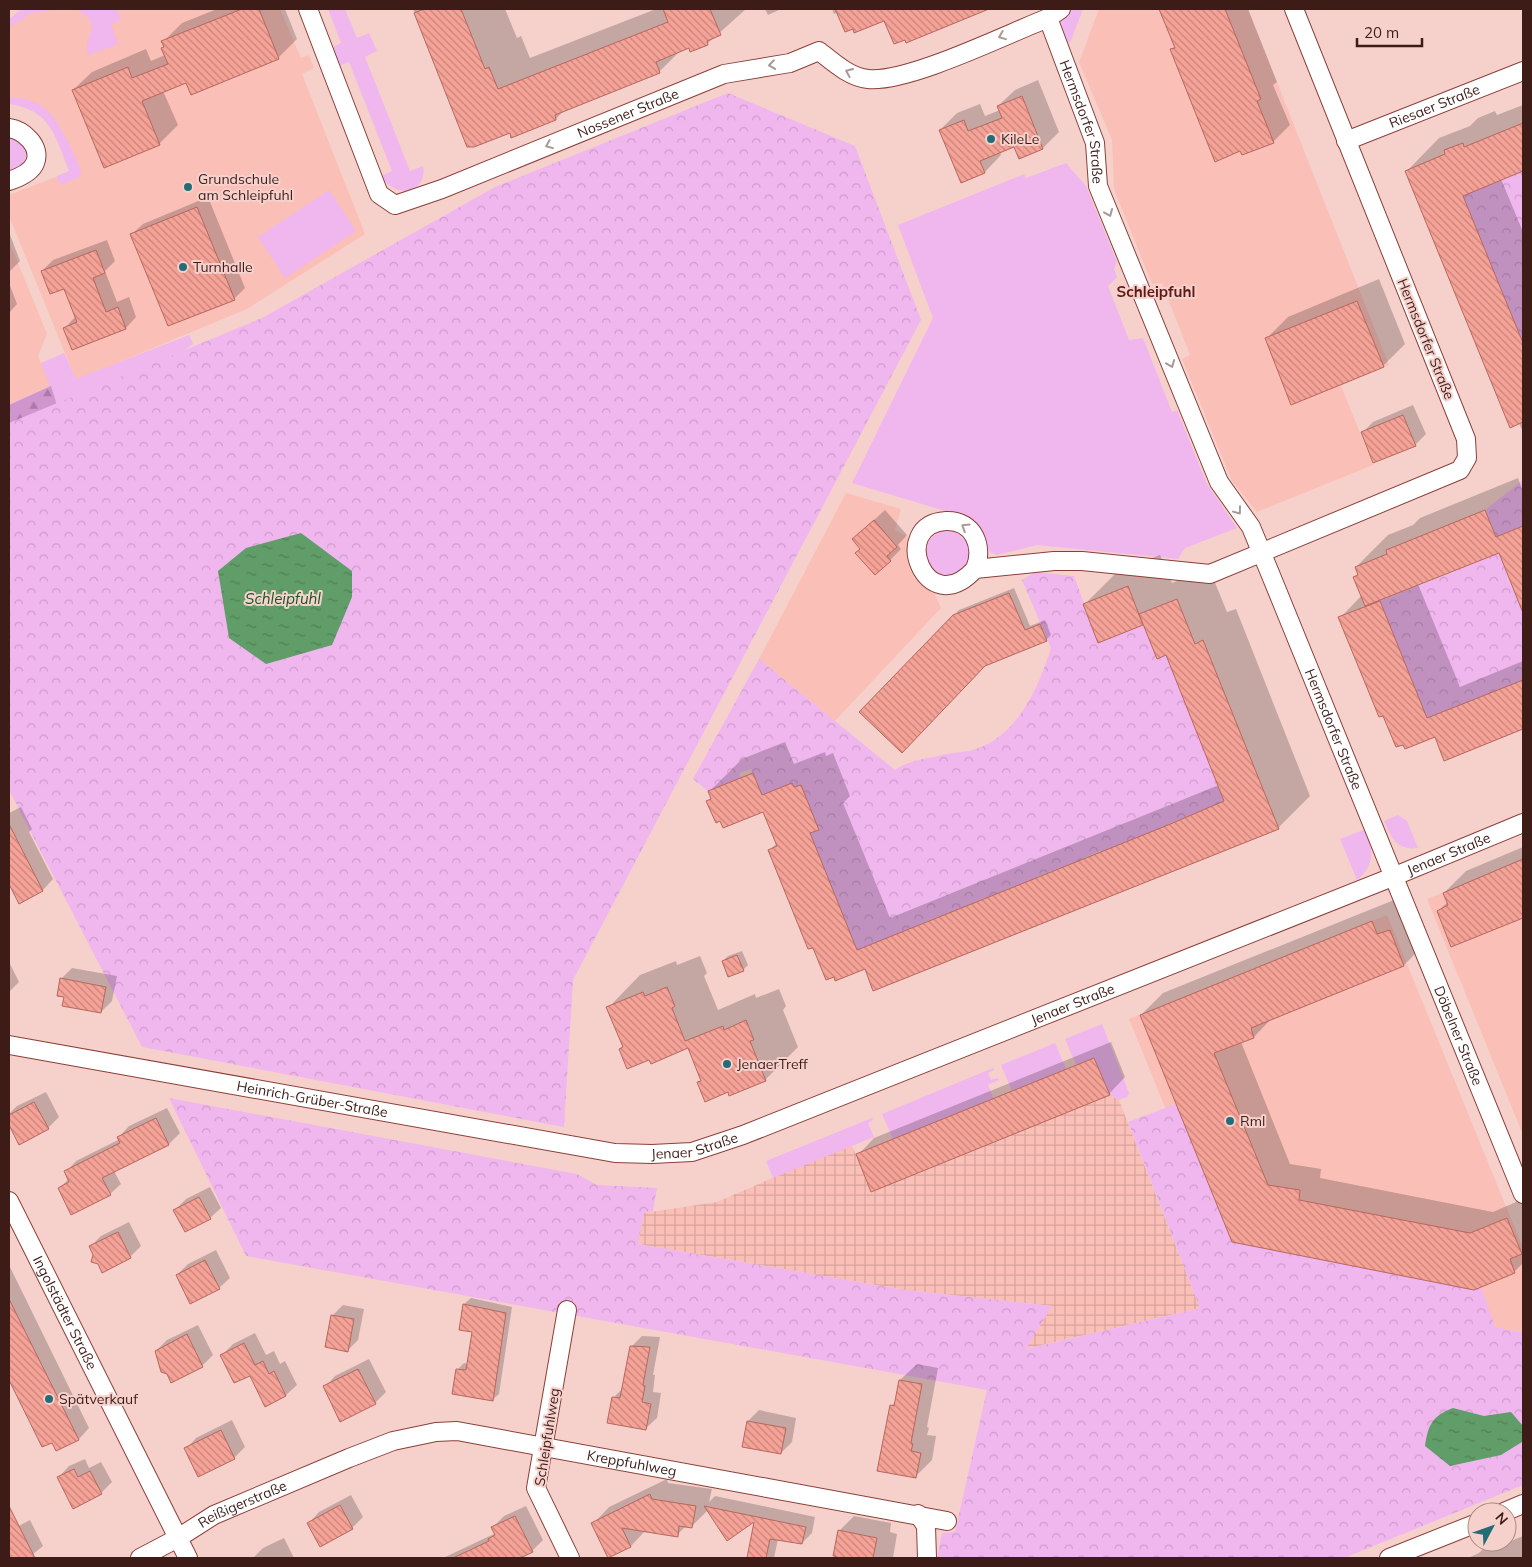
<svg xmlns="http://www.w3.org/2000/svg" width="1532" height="1567" viewBox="0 0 1532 1567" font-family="Mulish,sans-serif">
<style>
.built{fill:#fabfb7}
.industrial{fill:url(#industrial-grid)}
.grass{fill:#f0b6ee}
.forest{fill:url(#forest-firs)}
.park{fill:url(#park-crowns)}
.water{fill:url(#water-ripples)}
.shadow{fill:#0003}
.building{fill:url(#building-back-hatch);stroke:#b7675e}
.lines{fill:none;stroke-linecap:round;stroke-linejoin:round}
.minor-casing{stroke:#8b3f38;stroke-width:20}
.minor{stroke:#fff;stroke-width:18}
.oneway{stroke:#a89997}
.poi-dot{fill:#246d77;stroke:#f6d1cc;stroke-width:2}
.labels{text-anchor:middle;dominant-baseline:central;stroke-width:4;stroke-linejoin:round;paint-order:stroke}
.street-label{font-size:14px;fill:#3d1c18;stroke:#f6d1cc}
.poi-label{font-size:14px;fill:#3d1c18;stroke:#f6d1cc;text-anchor:start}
.neighbourhood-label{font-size:15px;font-weight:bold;fill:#601814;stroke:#f6d1cc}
.water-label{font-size:15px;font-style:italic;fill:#145724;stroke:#f6d1cc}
</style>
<defs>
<pattern id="industrial-grid" width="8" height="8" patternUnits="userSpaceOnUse" patternTransform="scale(1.25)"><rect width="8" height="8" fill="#fabfb7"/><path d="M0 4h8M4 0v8" fill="none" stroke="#d7a49d"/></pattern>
<pattern id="forest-firs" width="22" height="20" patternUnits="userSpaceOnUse" patternTransform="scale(1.25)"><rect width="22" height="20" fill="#cf96ce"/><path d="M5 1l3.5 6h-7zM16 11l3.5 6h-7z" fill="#a97aa6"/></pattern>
<pattern id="park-crowns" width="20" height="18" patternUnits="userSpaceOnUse" patternTransform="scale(1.25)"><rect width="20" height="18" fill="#f0b6ee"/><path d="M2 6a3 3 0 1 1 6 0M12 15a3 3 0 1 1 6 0" fill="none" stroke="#cf9ccb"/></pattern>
<pattern id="water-ripples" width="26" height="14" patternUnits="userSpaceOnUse" patternTransform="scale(1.25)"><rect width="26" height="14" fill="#609d68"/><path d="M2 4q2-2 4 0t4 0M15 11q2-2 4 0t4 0" fill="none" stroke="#507f55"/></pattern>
<pattern id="building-back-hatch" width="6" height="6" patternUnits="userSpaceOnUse" patternTransform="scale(1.25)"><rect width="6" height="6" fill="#f5a297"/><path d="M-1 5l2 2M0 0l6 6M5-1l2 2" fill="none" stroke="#c8837a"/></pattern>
</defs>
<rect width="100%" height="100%" fill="#f6d1cc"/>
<g class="built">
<polygon points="22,9 280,9 301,58 309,55 314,68 302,74 365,234 247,309 76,380 9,216 9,195 74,170 44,113 9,100 9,19"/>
<polygon points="1099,9 1248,9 1389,365 1341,386 1373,465 1257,512 1232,481 1182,359 1190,355 1162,283 1152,284 1114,189 1112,140 1079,62"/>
<polygon points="9,241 47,334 38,356 51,386 9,405"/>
<polygon points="846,493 901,509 895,530 910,538 907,557 910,569 914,578 924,587 934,592 941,608 835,721 759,659"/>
<polygon points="1523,859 1523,1135 1427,899"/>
<polygon points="1387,915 1523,1248 1523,1331 1519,1332 1234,1276 1129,1019"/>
</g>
<polygon class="industrial" points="1094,1058 1109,1095 1119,1100 1200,1308 1025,1349 1052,1306 905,1290 638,1244 644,1213 717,1202 851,1144 856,1154"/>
<g class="grass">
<polygon points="22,9 58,9 32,13 9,27 9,19"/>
<path d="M77,9H117L121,19L111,25L118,44L89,55C80,38 107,27 77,9Z"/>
<path d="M328,9H345L357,38L369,33L377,51L365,57L410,171L423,166C428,193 395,200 381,176L392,171L349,62L337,67L330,48L341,43Z"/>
<polygon points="1073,9 1083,9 1070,43 1061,39 1059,20"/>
<path d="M9,97C44,99 54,114 69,144C74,154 80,164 81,176L60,185L57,176L69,171C55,136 51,110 9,104Z"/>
<path d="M9,137C24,140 31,152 22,166L9,172Z"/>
<polygon points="1066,163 1086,186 1117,262 1114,269 1117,277 1108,286 1129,340 1143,338 1172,412 1177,410 1207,484 1237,528 1185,548 1178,559 1037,545 997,555 990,552 962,516 852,483 933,318 898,225 1024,174 1026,178"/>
<polygon points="329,190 356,231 285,278 258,237"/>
<polygon points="189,335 193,344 134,385 95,403 9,405 50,386 41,363 64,353 76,379"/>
<circle cx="947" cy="553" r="22"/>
<path d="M1398,815L1407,821L1418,848C1397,851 1391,837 1384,821Z"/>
<path d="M1366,829C1373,849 1375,866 1357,880L1340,839Z"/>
<polygon points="1102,1024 1129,1093 1127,1097 1119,1100 1110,1095 1094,1058 1076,1065 1065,1039"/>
<polygon points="1055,1043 1066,1069 1012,1091 1001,1065"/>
<polygon points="993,1068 994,1070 988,1073 991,1080 997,1078 999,1080 988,1085 994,1099 893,1139 882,1114"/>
<polygon points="872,1118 873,1120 868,1123 874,1137 773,1178 766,1161"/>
</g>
<polygon class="forest" points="51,386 60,415 9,474 9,405"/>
<g class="park">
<polygon points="728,93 855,146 921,320 573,980 564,1127 142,1047 9,790 9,423 262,318 495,187"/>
<polygon points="1512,171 1513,175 1523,171 1523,343 1461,192 1479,184 1481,188"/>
<polygon points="1523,480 1523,526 1505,533 1498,541 1485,510"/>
<polygon points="1502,552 1511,574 1507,576 1511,586 1523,583 1523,680 1504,687 1506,692 1427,718 1380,601"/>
<path d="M1035,572L1074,576L1098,643L1143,625L1157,659L1166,655L1226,806L1223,802L1212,806L1213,810L1192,819L1190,815L1168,824L1170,828C1145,834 1126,842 1104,855L1102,850L1081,859L1082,864L1061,872L1059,868L1036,877L1038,881L1017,890L1015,886L1004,890L1005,894L997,898L995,894L974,902L975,907C935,912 896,937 859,954L810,833L818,829L801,785L794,787L792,783L764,800L751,769L739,773L741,778L708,791L693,779L759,659L895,770C909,760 926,759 942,755C953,752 966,753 976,749C1019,734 1038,688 1051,648L1022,580Z"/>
<polygon points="169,1098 577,1174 597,1185 657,1188 653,1211 644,1213 638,1244 905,1290 1052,1306 1026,1349 1200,1308 1128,1122 1176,1104 1233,1242 1474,1290 1481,1287 1495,1327 1519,1332 1523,1331 1523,1485 1344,1558 937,1558 942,1533 955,1532 987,1390 246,1256"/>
</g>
<g class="water">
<polygon points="301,533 352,571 352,597 332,645 266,664 229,638 218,571 246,548"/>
<path d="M1453,1408L1484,1416L1511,1412L1523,1426L1522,1442L1501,1455L1450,1466L1425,1446C1428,1425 1432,1416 1453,1408Z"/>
</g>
<g class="shadow">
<polygon points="217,9 285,9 297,39 279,57 192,93 187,81 163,91 178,125 159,144 73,90 92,72 146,49 151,61 165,55 163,42 182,23"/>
<polygon points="413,9 505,9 517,38 521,36 530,58 656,9 746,9 707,44 681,50 659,72 565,109 556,119 468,146"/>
<polygon points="765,9 781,9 768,15"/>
<polygon points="832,9 988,9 907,42 885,19 853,27 838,12 834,14"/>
<polygon points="1161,9 1248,9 1277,82 1273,85 1290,125 1273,142 1171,50 1175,46"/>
<polygon points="1038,80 1059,132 1043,148 1014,146 1000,152 1001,155 985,172 961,181 940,130 957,113 980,104 985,116 1000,110 998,106 1015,90"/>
<polygon points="1523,105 1523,170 1501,179 1523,232 1523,432 1407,171 1439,138 1470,126 1478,118 1495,111 1497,115"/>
<polygon points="208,197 245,288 235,298 169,324 132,234 143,224"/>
<polygon points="9,232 20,261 9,272"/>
<polygon points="107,240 115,261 105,271 117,302 129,297 136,317 126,328 65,328 75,317 64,287 42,271 53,260"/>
<polygon points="1379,279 1405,344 1383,366 1266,339 1288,317"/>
<polygon points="9,283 17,304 9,313"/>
<polygon points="1413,405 1426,434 1415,445 1362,433 1373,422"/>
<polygon points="1518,478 1523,492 1523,581 1512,585 1499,552 1418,584 1460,687 1523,661 1523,728 1445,759 1435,735 1340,618 1362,595 1355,577 1359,573 1356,567 1388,535 1413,525 1420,518"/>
<polygon points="885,510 907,535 898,545 901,549 890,560 861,548 864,529"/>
<polygon points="1160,555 1172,583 1209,568 1227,612 1236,609 1310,796 1278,828 866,968 813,946 770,850 777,843 764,811 708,801 712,797 710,791 742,759 785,742 794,764 825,752 826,756 833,753 850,796 843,803 890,918 1219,785 1166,654 1144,623 1084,605 1117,572"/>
<polygon points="1014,588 1030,626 1045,620 1051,635 1046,640 861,712 959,610"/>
<polygon points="21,807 32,829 29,832 53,879 43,890 20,902 9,882 9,813"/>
<polygon points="1523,847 1523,917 1452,945 1438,911 1448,902 1444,893 1466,871"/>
<polygon points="1394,900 1426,943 1404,965 1272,1018 1254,1037 1241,1042 1290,1164 1321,1169 1320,1178 1493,1212 1523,1199 1523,1263 1514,1272 1233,1241 1141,1015 1163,993"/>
<polygon points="742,951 748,965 743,970 723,961 728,956"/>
<polygon points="700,956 707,973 704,976 718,1010 755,994 756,998 779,989 786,1006 783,1010 798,1047 765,1080 728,1091 699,1082 702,1079 689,1047 650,1058 620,1049 624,1046 608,1008 640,975 676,961 677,965"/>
<polygon points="9,962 19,982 9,992"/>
<polygon points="72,968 117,976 112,1001 101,1012 61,979"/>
<polygon points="1111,1042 1125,1077 1109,1094 858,1155 874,1138"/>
<polygon points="46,1092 59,1117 48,1128 20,1143 9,1122 9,1114 17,1106"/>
<polygon points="167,1108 180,1133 169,1144 114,1171 121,1184 110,1194 59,1188 69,1179 66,1172 76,1161 120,1139 119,1137 129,1126"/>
<polygon points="210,1187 221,1208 210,1218 175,1210 186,1199"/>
<polygon points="129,1222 141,1246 130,1257 90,1247 101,1236"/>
<polygon points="216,1250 230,1278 219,1288 177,1275 188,1264"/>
<polygon points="9,1265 89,1428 79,1439 56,1450 52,1441 43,1446 9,1377"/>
<polygon points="471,1298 512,1307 499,1394 492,1400 458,1369 464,1363 468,1364 474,1331 460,1329 464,1304"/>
<polygon points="343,1305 364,1309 358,1340 347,1351 332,1316"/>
<polygon points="198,1325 213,1355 202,1366 172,1381 156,1351 167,1340"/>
<polygon points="255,1333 266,1355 274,1351 280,1364 285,1361 297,1385 286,1395 266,1406 250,1375 222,1355 233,1344"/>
<polygon points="642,1336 660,1337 653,1375 655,1375 653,1392 661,1393 657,1418 646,1428 614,1397 623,1388 631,1347"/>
<polygon points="369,1359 386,1392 375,1403 325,1387 335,1376"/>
<polygon points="917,1364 938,1368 927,1427 929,1428 927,1435 936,1436 932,1460 915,1477 891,1406 896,1401 900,1380"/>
<polygon points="759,1410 796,1418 792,1442 781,1453 743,1446 748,1421"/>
<polygon points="232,1420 245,1447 234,1458 186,1449 196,1438"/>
<polygon points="85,1459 89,1468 101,1462 112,1482 101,1493 59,1477 69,1466"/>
<polygon points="667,1479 668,1483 712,1489 709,1502 715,1496 815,1517 812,1533 802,1543 778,1539 774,1558 748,1558 755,1519 708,1510 691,1527 686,1526 677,1535 646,1530 631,1546 609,1557 593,1524 609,1507"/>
<polygon points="351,1495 363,1517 352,1528 309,1523 319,1512"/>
<polygon points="526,1506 543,1540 532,1551 517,1558 443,1558 496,1533 493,1527 504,1516"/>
<polygon points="854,1516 891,1523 890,1532 897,1534 893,1558 834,1558 839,1531"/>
<polygon points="30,1520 43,1546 28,1558 9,1558 9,1531"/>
<polygon points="1509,1536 1511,1541 1523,1536 1523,1558 1468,1558 1479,1553 1488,1544 1507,1542"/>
<polygon points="284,1538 294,1558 253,1558 263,1548"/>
</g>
<g class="building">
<polygon points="242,9 259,9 279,59 191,95 186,83 142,101 160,145 104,168 72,90 128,67 132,78 168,64 161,48 164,47 161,41"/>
<polygon points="424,9 461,9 485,69 489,67 498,89 668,22 663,9 710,9 721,35 707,41 708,45 690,52 689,48 656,62 660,73 555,115 556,120 511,138 510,133 474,147 467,147 414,13"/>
<polygon points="835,9 989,9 906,43 905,40 894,44 884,21 854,33 853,29 845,32"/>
<polygon points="1159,9 1225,9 1261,99 1257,101 1274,143 1242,155 1240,151 1215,162 1170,49 1175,48"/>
<polygon points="1022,96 1043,149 1019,159 1014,147 980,161 985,173 961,183 939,130 964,120 968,131 1002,118 997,106"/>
<polygon points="1523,123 1523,171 1463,196 1523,343 1523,422 1510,428 1405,171 1445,154 1444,150 1463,143 1464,147"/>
<polygon points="197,207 235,300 168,326 130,234"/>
<polygon points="96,250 105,273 93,278 106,312 118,307 126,329 72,350 63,328 77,322 64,289 50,294 41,271"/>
<polygon points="1357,301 1384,367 1291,405 1265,338"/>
<polygon points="1403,415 1416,446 1373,463 1361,432"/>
<polygon points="1485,510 1496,537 1523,526 1523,613 1499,553 1365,606 1353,577 1358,575 1355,567 1387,554 1386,550"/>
<polygon points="874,520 897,547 887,556 891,561 875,575 855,553 860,549 852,539"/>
<polygon points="1128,586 1143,625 1098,643 1083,604"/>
<polygon points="1009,593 1025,630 1040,624 1047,641 985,666 902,753 859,712 953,615"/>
<polygon points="1177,599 1195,644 1203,640 1279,829 873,991 865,969 835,981 834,977 826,980 813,948 808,949 768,850 777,846 763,812 723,828 720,821 716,823 706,801 711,799 708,791 753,773 762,795 792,783 794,787 801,785 819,830 810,833 857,950 1168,825 1224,801 1166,655 1157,659 1139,614"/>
<polygon points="1380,601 1427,718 1523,680 1523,729 1444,761 1435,737 1405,749 1403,745 1396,747 1383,716 1379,717 1338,617"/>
<polygon points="9,824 43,891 19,904 9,884"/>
<polygon points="1523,859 1523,918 1451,947 1437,911 1448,905 1443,893"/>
<polygon points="1372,921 1377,934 1390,930 1404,966 1251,1028 1254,1038 1214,1053 1268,1185 1300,1190 1299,1200 1470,1233 1507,1218 1522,1254 1510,1259 1515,1273 1474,1290 1232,1242 1140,1015"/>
<polygon points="737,955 744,971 728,977 722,961"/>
<polygon points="60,978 106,987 101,1013 62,1006 64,997 57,996"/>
<polygon points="667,987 675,1006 672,1008 685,1041 723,1026 724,1030 746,1020 754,1040 750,1041 766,1081 729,1096 728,1092 705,1102 697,1082 701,1081 688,1048 651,1064 649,1060 627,1069 619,1049 623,1047 606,1007 643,992 645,996"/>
<polygon points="1094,1058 1110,1095 871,1192 856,1154"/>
<polygon points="34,1102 49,1129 19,1145 9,1125 9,1115"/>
<polygon points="156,1118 169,1145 102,1178 111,1195 71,1215 58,1188 69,1182 64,1171 120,1143 117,1137"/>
<polygon points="199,1197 211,1219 185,1232 173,1210"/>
<polygon points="118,1232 131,1258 102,1273 98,1264 91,1262 93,1255 89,1246"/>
<polygon points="205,1260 220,1289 190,1304 176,1275"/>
<polygon points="9,1299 79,1440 56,1451 52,1443 42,1447 9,1380"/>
<polygon points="463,1304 506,1313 493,1401 452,1394 456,1369 466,1370 472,1332 459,1330"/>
<polygon points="331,1315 354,1319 348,1352 325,1347"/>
<polygon points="187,1334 203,1367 171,1383 167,1374 161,1372 155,1351"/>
<polygon points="244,1343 255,1365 263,1361 269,1374 274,1371 286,1396 265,1407 250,1376 234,1383 220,1355"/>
<polygon points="630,1346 650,1347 643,1385 645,1386 642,1402 651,1404 646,1430 607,1423 612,1397 620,1398"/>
<polygon points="358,1369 376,1404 340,1422 323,1386"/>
<polygon points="899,1380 922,1384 911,1443 913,1444 911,1451 921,1453 916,1478 877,1471 890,1405 894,1406"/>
<polygon points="747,1421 786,1428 781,1454 742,1447"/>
<polygon points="221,1430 235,1459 198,1477 184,1448"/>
<polygon points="74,1469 78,1477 90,1471 102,1494 73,1509 57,1477"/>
<polygon points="650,1494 652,1499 696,1506 692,1528 679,1526 678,1537 622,1528 631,1547 608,1558 591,1523"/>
<polygon points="340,1505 353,1529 320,1547 307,1523"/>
<polygon points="9,1506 35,1558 9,1558"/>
<polygon points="704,1506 806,1527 802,1544 770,1539 766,1558 747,1558 754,1522 727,1541"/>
<polygon points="515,1516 533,1552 520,1558 453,1558 489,1541 488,1539 495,1535 491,1527"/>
<polygon points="838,1530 877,1538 873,1558 836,1558 836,1556 833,1556"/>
</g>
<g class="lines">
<g class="minor-casing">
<g id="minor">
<path id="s1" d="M308,9L379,194L395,205L442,189L724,74L790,63L819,51C833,62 849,77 868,79C908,83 1007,34 1048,18L1061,9"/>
<path id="s2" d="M1048,18L1095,143L1098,186L1219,482L1251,527L1272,578L1523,1194"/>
<path d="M9,128C23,130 42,146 35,163C31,173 18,178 9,181"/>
<path id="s3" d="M1346,141L1523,71"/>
<path d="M975,569C984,547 974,520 946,521C888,524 926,623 975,569L1054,561H1082L1210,574L1460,470L1467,458L1466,439L1294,9"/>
<path id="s4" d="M9,1045L615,1153L652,1154L692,1152L743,1135L1395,876L1523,823"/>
<path id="s5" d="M9,1201L188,1558"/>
<polyline points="567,1310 536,1488 570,1558"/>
<polyline points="1504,1512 1523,1504"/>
<polyline points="918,1514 926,1526 927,1558"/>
<path id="s6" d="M140,1558L178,1538L214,1515L349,1458L393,1441L436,1432L457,1431L947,1521"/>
<polyline points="1389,1558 1477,1523"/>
</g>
</g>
<use href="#minor" class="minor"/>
</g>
<defs><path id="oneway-chevron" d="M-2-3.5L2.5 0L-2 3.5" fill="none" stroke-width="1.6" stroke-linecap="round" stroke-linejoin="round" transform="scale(1.25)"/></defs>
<g class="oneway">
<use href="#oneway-chevron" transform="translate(1002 36) rotate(158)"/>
<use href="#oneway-chevron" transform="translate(772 65) rotate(172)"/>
<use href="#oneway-chevron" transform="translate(849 72) rotate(-157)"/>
<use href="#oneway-chevron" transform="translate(549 145) rotate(158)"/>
<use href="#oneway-chevron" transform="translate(1109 213) rotate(68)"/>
<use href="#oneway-chevron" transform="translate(1171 364) rotate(68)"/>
<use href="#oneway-chevron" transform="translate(1238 511) rotate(53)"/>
<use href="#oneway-chevron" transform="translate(965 527) rotate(-148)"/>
</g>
<g class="poi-dot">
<circle cx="991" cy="139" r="5"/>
<circle cx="188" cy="187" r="5"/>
<circle cx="183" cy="267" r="5"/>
<circle cx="727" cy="1064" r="5"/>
<circle cx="1230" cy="1121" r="5"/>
<circle cx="49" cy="1399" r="5"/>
</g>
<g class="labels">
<g class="street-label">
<text stroke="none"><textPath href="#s3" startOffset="95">Riesaer Straße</textPath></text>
<text stroke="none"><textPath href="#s1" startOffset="468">Nossener Straße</textPath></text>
<text stroke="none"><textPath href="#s2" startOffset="110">Hermsdorfer Straße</textPath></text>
<text transform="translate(1426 339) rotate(68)">Hermsdorfer Straße</text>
<text stroke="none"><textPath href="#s2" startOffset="770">Hermsdorfer Straße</textPath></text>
<text stroke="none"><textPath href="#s4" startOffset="1506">Jenaer Straße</textPath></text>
<text stroke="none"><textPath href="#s4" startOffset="1101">Jenaer Straße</textPath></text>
<text stroke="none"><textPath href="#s2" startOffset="1101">Döbelner Straße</textPath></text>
<text stroke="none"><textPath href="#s4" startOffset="308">Heinrich-Grüber-Straße</textPath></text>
<text stroke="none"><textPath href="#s4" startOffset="696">Jenaer Straße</textPath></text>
<text stroke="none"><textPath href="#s5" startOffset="125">Ingolstädter Straße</textPath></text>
<text transform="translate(547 1437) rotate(-81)">Schleipfuhlweg</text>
<text stroke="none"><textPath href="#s6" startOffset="522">Kreppfuhlweg</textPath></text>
<text stroke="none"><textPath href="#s6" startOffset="116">Reißigerstraße</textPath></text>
</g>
<g class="poi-label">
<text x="1001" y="139">KileLe</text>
<text x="198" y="179">Grundschule<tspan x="198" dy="16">am Schleipfuhl</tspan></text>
<text x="193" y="267">Turnhalle</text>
<text x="737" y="1064">JenaerTreff</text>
<text x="1240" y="1121">Rml</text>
<text x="59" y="1399">Spätverkauf</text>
</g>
<g class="neighbourhood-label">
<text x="1156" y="291">Schleipfuhl</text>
</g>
<g class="water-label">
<text x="283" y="598">Schleipfuhl</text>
</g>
</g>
<rect width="1532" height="1567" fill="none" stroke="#3d1c18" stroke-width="20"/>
<g transform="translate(1492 1527) rotate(49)"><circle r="24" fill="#f6d1cc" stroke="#ac8984"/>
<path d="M0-4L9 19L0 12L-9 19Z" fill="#246d77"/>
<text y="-8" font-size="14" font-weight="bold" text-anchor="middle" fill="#3d1c18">N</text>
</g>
<path d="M1357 38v8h65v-8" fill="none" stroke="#3d1c18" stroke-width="2.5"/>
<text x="1364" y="38" font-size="15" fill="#3d1c18" stroke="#f6d1cc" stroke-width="4" paint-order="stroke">20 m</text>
</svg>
